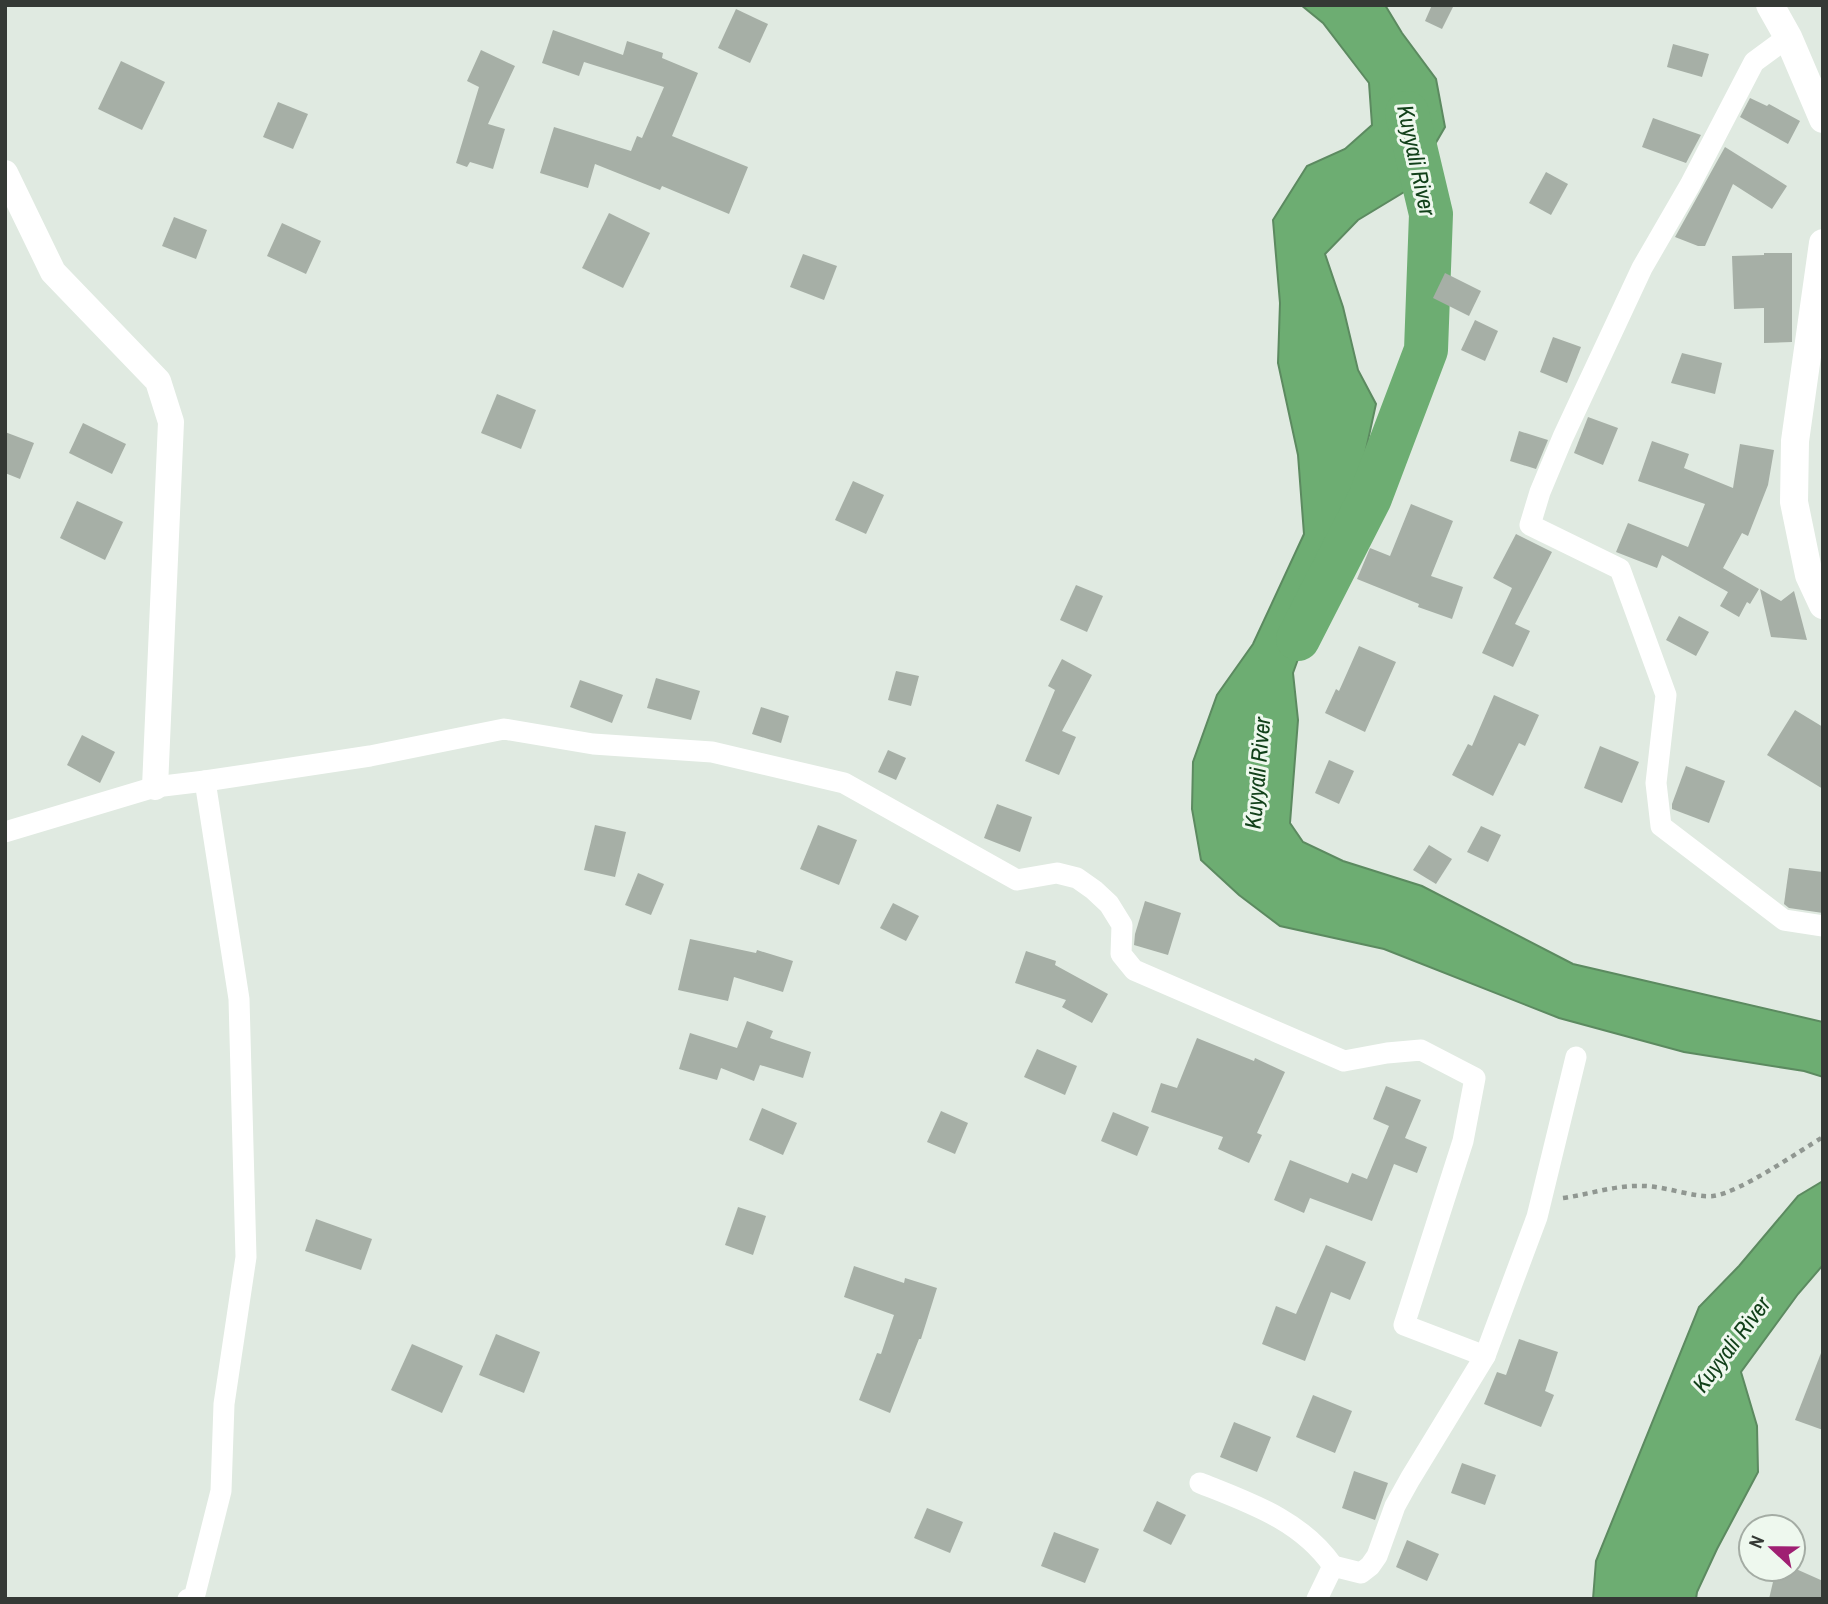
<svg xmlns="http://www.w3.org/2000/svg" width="1828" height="1604" viewBox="0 0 1828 1604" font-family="'Archivo Narrow',sans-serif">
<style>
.water{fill:#6dad72;stroke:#5c8a60;stroke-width:2}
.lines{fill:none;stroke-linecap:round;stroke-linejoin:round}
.river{stroke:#6dad72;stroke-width:44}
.building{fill:#a6afa6}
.path{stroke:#909791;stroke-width:4.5;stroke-dasharray:5 5;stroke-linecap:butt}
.minor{stroke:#fff;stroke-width:21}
.tertiary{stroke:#fff;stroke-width:26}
.secondary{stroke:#fff;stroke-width:28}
.labels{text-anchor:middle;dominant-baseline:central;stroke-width:6;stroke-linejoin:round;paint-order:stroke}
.water-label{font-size:23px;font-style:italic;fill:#12411a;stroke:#eef8ee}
</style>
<rect width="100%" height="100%" fill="#e0eae1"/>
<g class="water">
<polygon points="1301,5 1385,5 1402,33 1436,79 1445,127 1409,189 1358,220 1325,254 1343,307 1358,370 1376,404 1354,504 1293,673 1298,720 1290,823 1303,842 1343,861 1422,886 1573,964 1823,1022 1823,1077 1804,1071 1684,1052 1559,1018 1384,949 1280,926 1239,895 1201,860 1192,809 1193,762 1217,695 1253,644 1304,534 1298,455 1278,363 1280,303 1273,220 1307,166 1345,149 1372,125 1369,83 1323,23"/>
<polygon points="1823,1181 1823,1265 1798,1294 1741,1372 1757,1426 1758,1472 1717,1549 1697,1592 1696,1599 1593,1599 1596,1561 1699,1307 1739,1266 1798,1196"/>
</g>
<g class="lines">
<polyline class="river" points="1298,639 1370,498 1426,350 1431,214 1407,113"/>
</g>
<g class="building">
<polygon points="1432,5 1454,5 1442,29 1425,21"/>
<polygon points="736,9 768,24 750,63 718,48"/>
<polygon points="553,30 623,55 627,41 663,53 662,58 698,73 672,136 748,167 729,214 662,186 660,190 595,164 588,188 540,173 554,127 631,151 637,136 642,138 664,87 584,62 579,76 542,63"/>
<polygon points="1673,44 1709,54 1702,77 1667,67"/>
<polygon points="481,50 515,66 488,124 505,129 493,169 470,162 467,167 456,163 479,87 467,81"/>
<polygon points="121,61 165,82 142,130 98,109"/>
<polygon points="1750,98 1767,106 1769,104 1800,121 1788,144 1740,117"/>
<polygon points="278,102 308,114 293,149 263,137"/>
<polygon points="1653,118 1701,135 1686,163 1642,147"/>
<polygon points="1725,147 1787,186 1772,209 1733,184 1705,246 1698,246 1675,237"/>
<polygon points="1546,172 1568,184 1551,215 1529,203"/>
<polygon points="609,213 650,233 623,288 582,268"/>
<polygon points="174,217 207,230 196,259 162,246"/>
<polygon points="282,223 321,241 306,274 267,256"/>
<polygon points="1764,253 1792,253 1792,342 1764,343 1764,308 1734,309 1732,256 1764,255"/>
<polygon points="803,254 837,266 824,300 790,287"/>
<polygon points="1445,273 1481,291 1469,316 1433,298"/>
<polygon points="1475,320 1498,331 1485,361 1461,350"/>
<polygon points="1553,337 1581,347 1567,383 1540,372"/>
<polygon points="1682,353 1722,363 1715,394 1671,383"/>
<polygon points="497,394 536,410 521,449 481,433"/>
<polygon points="1588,417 1618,428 1603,465 1574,453"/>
<polygon points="83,423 126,444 112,474 69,453"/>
<polygon points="1519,431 1548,440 1536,469 1510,461"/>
<polygon points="5,432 34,443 20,479 5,473"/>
<polygon points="1652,441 1689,454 1684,468 1733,488 1740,444 1774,450 1768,485 1748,536 1742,533 1723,568 1759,589 1750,604 1747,602 1739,617 1720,606 1728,592 1662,555 1657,568 1616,552 1628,523 1688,547 1705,504 1638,481"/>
<polygon points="853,481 884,495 866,534 835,520"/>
<polygon points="77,501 123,522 105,560 60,538"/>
<polygon points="1411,504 1453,521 1431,576 1463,587 1452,619 1418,607 1419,604 1357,579 1370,548 1390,556"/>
<polygon points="1516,534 1552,552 1515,624 1530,631 1513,667 1482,653 1512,588 1493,578"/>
<polygon points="1076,585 1103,596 1087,632 1060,620"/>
<polygon points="1760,589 1781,601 1794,591 1807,640 1771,637"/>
<polygon points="1679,616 1709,632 1696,656 1666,640"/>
<polygon points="1359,646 1396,662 1365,732 1325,713 1336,689 1339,691"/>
<polygon points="1062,659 1092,675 1062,731 1076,737 1059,775 1025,761 1055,690 1048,686"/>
<polygon points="896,671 919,676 911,706 888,700"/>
<polygon points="656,678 700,691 691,720 647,708"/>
<polygon points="580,680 623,695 612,723 570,707"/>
<polygon points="1494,695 1539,715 1525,746 1519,743 1493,796 1452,775 1468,744 1472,746"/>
<polygon points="761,707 789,716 781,743 752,734"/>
<polygon points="1795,710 1823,727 1823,789 1767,755"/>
<polygon points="82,735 115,752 100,783 67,765"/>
<polygon points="1600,746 1639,762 1622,803 1584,788"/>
<polygon points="888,750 906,758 896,780 878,772"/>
<polygon points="1329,760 1354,771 1339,804 1315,793"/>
<polygon points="1686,766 1725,781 1709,823 1672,809 1672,804"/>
<polygon points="997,804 1032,817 1020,852 984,838"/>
<polygon points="595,825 626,832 615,877 584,870"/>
<polygon points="818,825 857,840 839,885 800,869"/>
<polygon points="1481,826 1501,835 1488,862 1467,852"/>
<polygon points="1429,845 1452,859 1436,884 1413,870"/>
<polygon points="1789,868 1823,872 1823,913 1789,908 1784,904"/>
<polygon points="638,873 664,884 651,915 625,905"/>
<polygon points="1145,901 1181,913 1168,955 1134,945 1135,934"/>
<polygon points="893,903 919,916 906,941 880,928"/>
<polygon points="690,939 756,953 757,950 793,961 783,992 734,977 728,1001 678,990"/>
<polygon points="1026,951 1056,961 1055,965 1108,994 1092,1023 1062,1007 1066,1000 1015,983"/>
<polygon points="747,1021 773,1031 770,1038 811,1052 803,1078 760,1065 754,1081 721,1068 717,1080 679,1069 690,1033 737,1048"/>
<polygon points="1197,1038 1254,1061 1255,1058 1285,1072 1257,1133 1262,1135 1249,1163 1218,1149 1223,1137 1151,1112 1161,1083 1177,1088"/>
<polygon points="1037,1049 1077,1066 1065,1095 1024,1077"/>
<polygon points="1386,1086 1421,1100 1405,1138 1427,1147 1417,1173 1394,1164 1372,1221 1310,1198 1304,1213 1274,1200 1290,1160 1348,1183 1352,1173 1367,1179 1389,1126 1373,1119"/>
<polygon points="762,1108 797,1123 783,1155 749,1140"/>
<polygon points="941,1111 968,1123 955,1154 927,1142"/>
<polygon points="1113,1112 1149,1127 1137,1156 1101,1141"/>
<polygon points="738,1207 766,1216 753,1255 725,1245"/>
<polygon points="316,1219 372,1239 361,1270 305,1251"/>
<polygon points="1326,1245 1366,1262 1350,1300 1331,1292 1305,1361 1262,1344 1276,1306 1296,1314"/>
<polygon points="854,1266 904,1283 905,1278 937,1288 921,1339 919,1339 890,1413 859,1400 877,1353 881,1354 894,1315 844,1297"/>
<polygon points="496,1334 540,1352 524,1393 479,1375"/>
<polygon points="1519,1339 1558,1352 1545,1391 1554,1395 1541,1427 1484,1404 1497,1372 1506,1375"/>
<polygon points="412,1344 463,1366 442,1413 391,1390"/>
<polygon points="1821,1353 1823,1353 1823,1430 1795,1420"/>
<polygon points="1313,1395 1352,1411 1335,1453 1296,1437"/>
<polygon points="1234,1422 1271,1437 1257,1472 1220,1457"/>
<polygon points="1462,1463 1496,1475 1485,1505 1451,1493"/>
<polygon points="1354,1471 1388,1483 1375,1520 1342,1508"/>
<polygon points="1157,1501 1186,1515 1171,1545 1143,1531"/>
<polygon points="927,1508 963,1522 950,1553 914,1538"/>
<polygon points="1054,1532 1099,1549 1085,1583 1041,1566"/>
<polygon points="1407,1540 1439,1554 1427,1581 1396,1567"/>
<polygon points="1776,1569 1796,1569 1823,1581 1823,1599 1769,1599"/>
</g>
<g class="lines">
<path class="path" d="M1563,1198C1591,1194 1615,1185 1643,1186C1665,1186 1695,1198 1713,1196C1739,1193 1798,1152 1823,1137"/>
<g class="minor">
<polyline points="1788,37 1754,62 1690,185 1642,268 1563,437 1540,492 1530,525 1620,569 1666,695 1656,783 1661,826 1784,920 1823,926"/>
<polyline points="205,781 370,756 504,729 593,744 712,752 844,783 1017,880 1057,873 1077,878 1094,890 1109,904 1122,925 1121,954 1134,970 1344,1061 1387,1053 1421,1050 1475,1078 1463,1141 1404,1325 1485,1356"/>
<polyline points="5,832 155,787 205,781 239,999 246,1257 224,1404 221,1491 194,1598 188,1599"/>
<path d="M1200,1483C1250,1503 1301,1520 1333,1566"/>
<polyline points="1317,1599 1333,1566 1361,1573 1370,1566 1377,1556 1395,1506 1410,1479 1485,1356 1537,1217 1576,1057"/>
</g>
<polyline class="tertiary" points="5,173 53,272 158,381 171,422 155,787"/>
<g class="secondary">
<polyline points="1770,5 1788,37 1823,119"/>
<polyline points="1823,243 1795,441 1794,502 1809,575 1823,605"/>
</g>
</g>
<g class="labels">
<g class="water-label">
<text transform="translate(1417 160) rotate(78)">Kuyyali River</text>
<text transform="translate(1257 773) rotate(-85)">Kuyyali River</text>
<text transform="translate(1731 1344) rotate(-53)">Kuyyali River</text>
</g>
</g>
<rect width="1828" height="1604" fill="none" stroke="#353935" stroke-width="14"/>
<g transform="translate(1772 1548) rotate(292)"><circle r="33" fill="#eef8ee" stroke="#a4aca4" stroke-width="2"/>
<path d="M0-5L12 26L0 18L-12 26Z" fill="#9f1f72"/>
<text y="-10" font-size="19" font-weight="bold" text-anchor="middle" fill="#353935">N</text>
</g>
</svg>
